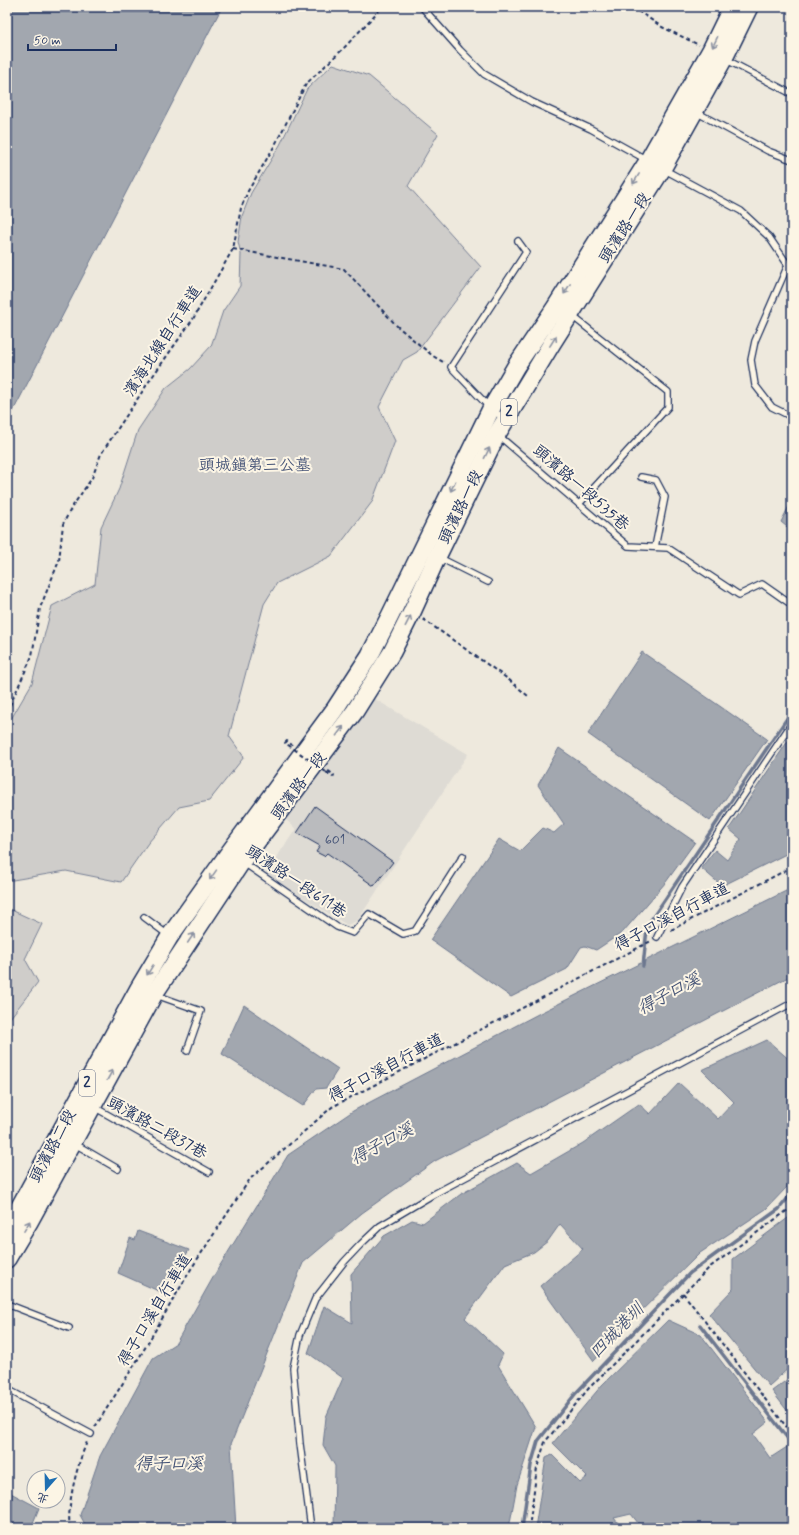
<svg xmlns="http://www.w3.org/2000/svg" width="799" height="1535" viewBox="0 0 799 1535" font-family="Mynerve,'LXGW WenKai TC',sans-serif">
<style>
.built{fill:#dedbd4}
.green{fill:#cfcdca;stroke:#757e94}
.water{fill:#a2a7af;stroke:#6c778f}
.lines{fill:none;stroke-linecap:round;stroke-linejoin:round}
.stream{stroke:#6c778f;stroke-width:3.5}
.building{fill:#babbbe;stroke:#1b2f5e}
.service-casing{stroke:#1b2f5e;stroke-width:8}
.primary-casing{stroke:#1b2f5e;stroke-width:20}
.path{stroke:#1b2f5e;stroke-width:2;stroke-dasharray:4 3;stroke-linecap:butt}
.service{stroke:#fcf5e5;stroke-width:5.5}
.primary{stroke:#fcf5e5;stroke-width:17}
.path-bridge{stroke:#1b2f5e;stroke-width:2;stroke-dasharray:4 3;stroke-linecap:butt}
.oneway{stroke:#8c92a2}
.labels{text-anchor:middle;dominant-baseline:central;stroke-width:4;stroke-linejoin:round;paint-order:stroke}
.number-label{font-size:14px;fill:#435276}
.shield{fill:#fcf5e5;stroke:#5e6a86;stroke-width:1}
.shield-label{font-size:15px;font-weight:bold;fill:#1b2f5e}
.street-label{font-size:16px;fill:#1b2f5e;stroke:#fcf5e5}
.park-label{font-size:16px;fill:#485679;stroke:#fcf5e5}
.water-label{font-size:17px;font-style:italic;fill:#445376;stroke:#fcf5e5}
</style>
<rect width="100%" height="100%" fill="#eee9dd"/>
<filter id="ink" filterUnits="userSpaceOnUse"><feTurbulence type="fractalNoise" baseFrequency=".025" numOctaves="2"/><feDisplacementMap in="SourceGraphic" scale="8" xChannelSelector="R" yChannelSelector="G"/><feConvolveMatrix kernelMatrix="1 2 1 2 8 2 1 2 1" color-interpolation-filters="sRGB"/></filter>
<g filter="url(#ink)">
<polygon class="built" points="373,698 468,754 357,921 347,925 265,874 296,829 284,818"/>
<g class="green">
<polygon points="333,64 369,76 438,134 408,186 481,267 417,352 403,360 379,407 395,441 372,502 331,556 277,583 264,604 229,736 244,757 209,801 179,807 148,843 121,882 66,871 7,881 7,726 32,683 52,606 95,584 101,527 119,489 138,430 166,388 190,369 211,346 223,311 240,286 241,254 238,242 242,216 251,193 280,145 307,89"/>
<polygon points="7,908 42,924 25,959 38,982 7,1022"/>
</g>
<g class="water">
<polygon points="7,7 222,7 7,423"/>
<polygon points="792,500 792,531 781,522"/>
<polygon points="642,652 767,739 710,821 588,734"/>
<polygon points="792,735 792,851 722,886 701,868 715,850 727,860 741,839 729,829"/>
<polygon points="559,748 695,842 666,882 623,932 596,950 585,946 581,947 567,969 511,997 430,940 499,839 520,851 543,828 554,833 564,824 538,785"/>
<polygon points="792,888 792,975 435,1161 362,1213 303,1263 231,1444 236,1528 87,1528 80,1515 100,1456 153,1358 176,1343 219,1267 288,1155 353,1111 540,1013"/>
<polygon points="244,1005 338,1069 326,1088 316,1089 303,1106 222,1054"/>
<polygon points="767,1040 792,1062 792,1178 787,1187 766,1209 700,1253 630,1322 594,1361 540,1286 583,1249 560,1224 548,1241 534,1252 505,1264 465,1318 503,1354 498,1365 536,1427 517,1485 509,1528 334,1528 335,1466 323,1445 326,1417 343,1378 308,1353 324,1306 352,1323 351,1274 384,1236 412,1220 423,1223 461,1194 517,1163 531,1173 583,1143 639,1104 650,1114 679,1083 718,1119 734,1102 702,1070"/>
<polygon points="792,1215 792,1365 769,1386 709,1314 733,1289 733,1259"/>
<polygon points="138,1231 189,1250 163,1293 118,1273 130,1238 135,1240"/>
<polygon points="668,1320 701,1335 768,1422 753,1434 770,1458 787,1447 792,1453 792,1528 642,1528 631,1514 614,1518 622,1528 535,1528 546,1458 552,1455 580,1483 587,1477 553,1443 602,1385"/>
<polygon points="792,1376 792,1417 772,1391"/>
<polygon points="7,1491 39,1508 31,1528 7,1528"/>
</g>
<g class="lines">
<g class="stream">
<polyline points="643,966 647,929 651,920 792,711"/>
<polyline points="700,1325 792,1444"/>
<polyline points="522,1528 531,1465 538,1441 576,1393 690,1273 716,1254 779,1209 792,1193"/>
</g>
</g>
<polygon class="building" points="315,806 393,862 374,886 327,853 324,856 316,852 320,846 297,833"/>
<g class="lines">
<g class="service-casing">
<g id="service">
<polyline points="422,7 460,50 484,74 532,102 591,129 647,160"/>
<polyline points="725,59 792,94"/>
<polyline points="696,112 768,151 792,160"/>
<polyline points="663,169 741,211 769,237 788,265 792,266"/>
<polyline points="788,265 755,341 751,360 755,385 772,407 792,417"/>
<polyline points="571,315 668,392 668,407 579,504"/>
<polyline points="505,419 491,409 451,367 526,252 518,241"/>
<polyline points="498,435 628,546 668,548 739,595 762,584 792,605"/>
<polyline points="641,477 656,480 665,497 655,547"/>
<polyline points="438,557 488,582"/>
<polyline points="244,863 337,927 353,933 369,914 403,934 415,931 463,856"/>
<polyline points="144,917 168,935"/>
<polyline points="657,937 682,887 792,723"/>
<polyline points="156,995 201,1011 187,1051"/>
<polyline points="94,1107 209,1172"/>
<polyline points="75,1144 118,1169"/>
<polyline points="7,1304 69,1328"/>
<polyline points="7,1389 91,1434"/>
<polyline points="311,1528 300,1444 293,1368 300,1335 315,1299 344,1262 361,1244 380,1226 434,1194 792,1003"/>
</g>
</g>
<g class="primary-casing">
<g id="primary">
<polyline points="7,1230 139,988 170,936 229,853 335,709 370,655 390,616 491,409 516,366 555,308 648,161 711,50 732,7"/>
<polyline points="7,1259 29,1222 154,994 242,861 355,711 392,652 412,612 437,557 497,434 552,343 662,169 724,58 749,7"/>
</g>
</g>
<g class="path">
<polyline points="632,7 662,27 699,45"/>
<polyline points="233,249 344,269 397,326 433,356 445,363"/>
<polyline points="423,619 508,679 528,696"/>
<polyline points="7,712 32,656 40,608 59,561 63,524 72,507 92,478 101,454 150,380 193,319 233,249 241,208 248,191 275,145 306,84 343,49 382,7"/>
<polyline points="291,747 285,743 287,741 292,745"/>
<polyline points="326,772 333,777 334,775 327,770"/>
<polyline points="671,930 792,867"/>
<polyline points="683,1293 792,1434"/>
<polyline points="95,1427 142,1353 191,1269 250,1179 332,1107 651,941"/>
<path d="M70,1528C66,1506 78,1462 87,1442"/>
<polyline points="529,1528 537,1468 545,1442 589,1388 710,1267 788,1210 792,1205"/>
</g>
<use href="#service" class="service"/>
<use href="#primary" class="primary"/>
<polyline class="path-bridge" points="294,749 326,772"/>
</g>
<defs><path id="oneway-shaft" d="M-6 0H5M1.5-3L5.5 0L1.5 3" fill="none" stroke-width="1.6" stroke-linecap="round" stroke-linejoin="round"/></defs>
<g class="oneway">
<use href="#oneway-shaft" transform="translate(715 42) rotate(116)"/>
<use href="#oneway-shaft" transform="translate(636 179) rotate(122)"/>
<use href="#oneway-shaft" transform="translate(567 289) rotate(122)"/>
<use href="#oneway-shaft" transform="translate(553 341) rotate(-58)"/>
<use href="#oneway-shaft" transform="translate(487 453) rotate(-64)"/>
<use href="#oneway-shaft" transform="translate(453 486) rotate(115)"/>
<use href="#oneway-shaft" transform="translate(408 621) rotate(-63)"/>
<use href="#oneway-shaft" transform="translate(340 731) rotate(-53)"/>
<use href="#oneway-shaft" transform="translate(213 875) rotate(125)"/>
<use href="#oneway-shaft" transform="translate(191 938) rotate(-56)"/>
<use href="#oneway-shaft" transform="translate(150 970) rotate(122)"/>
<use href="#oneway-shaft" transform="translate(110 1075) rotate(-61)"/>
<use href="#oneway-shaft" transform="translate(27 1226) rotate(-60)"/>
</g>
</g>
<g class="labels">
<g class="number-label">
<text x="335" y="840">601</text>
</g>
<g class="shield">
<rect x="501" y="399" width="16" height="26" rx="3"/>
<rect x="79" y="1070" width="16" height="26" rx="3"/>
</g>
<g class="shield-label">
<text x="509" y="412">2</text>
<text x="87" y="1083">2</text>
</g>
<g class="street-label">
<text transform="translate(625 228) rotate(-57)">頭濱路一段</text>
<text transform="translate(163 341) rotate(-57)">濱海北線自行車道</text>
<text transform="translate(581 488) rotate(41)">頭濱路一段535巷</text>
<text transform="translate(461 507) rotate(-64)">頭濱路一段</text>
<text transform="translate(299 786) rotate(-53)">頭濱路一段</text>
<text transform="translate(296 882) rotate(34)">頭濱路一段611巷</text>
<text transform="translate(672 917) rotate(-28)">得子口溪自行車道</text>
<text transform="translate(386 1068) rotate(-28)">得子口溪自行車道</text>
<text transform="translate(157 1128) rotate(29)">頭濱路二段37巷</text>
<text transform="translate(53 1146) rotate(-62)">頭濱路二段</text>
<text transform="translate(155 1310) rotate(-59)">得子口溪自行車道</text>
</g>
<g class="park-label">
<text x="255" y="465">頭城鎮第三公墓</text>
</g>
<g class="water-label">
<text transform="translate(669 994) rotate(-28)">得子口溪</text>
<text transform="translate(382 1144) rotate(-28)">得子口溪</text>
<text transform="translate(617 1331) rotate(-46)">四城港圳</text>
<text x="169" y="1464">得子口溪</text>
</g>
</g>
<rect width="799" height="1535" fill="none" stroke="#fcf5e5" stroke-width="24"/>
<rect x="12" y="12" width="775" height="1511" fill="none" stroke="#1b2f5e" stroke-width="1.5" filter="url(#ink)"/>
<g transform="translate(46 1489) rotate(200)"><circle r="19" fill="#fcf5e5" stroke="#a2a6af"/>
<path d="M0-3L7 15L0 10L-7 15Z" fill="#1f6fb2"/>
<text y="-6" font-size="11" font-weight="bold" text-anchor="middle" fill="#1b2f5e">北</text>
</g>
<path d="M28 44v6h88v-6" fill="none" stroke="#1b2f5e" stroke-width="2"/>
<text x="34" y="44" font-size="12" fill="#1b2f5e" stroke="#fcf5e5" stroke-width="3" paint-order="stroke">50 m</text>
</svg>
